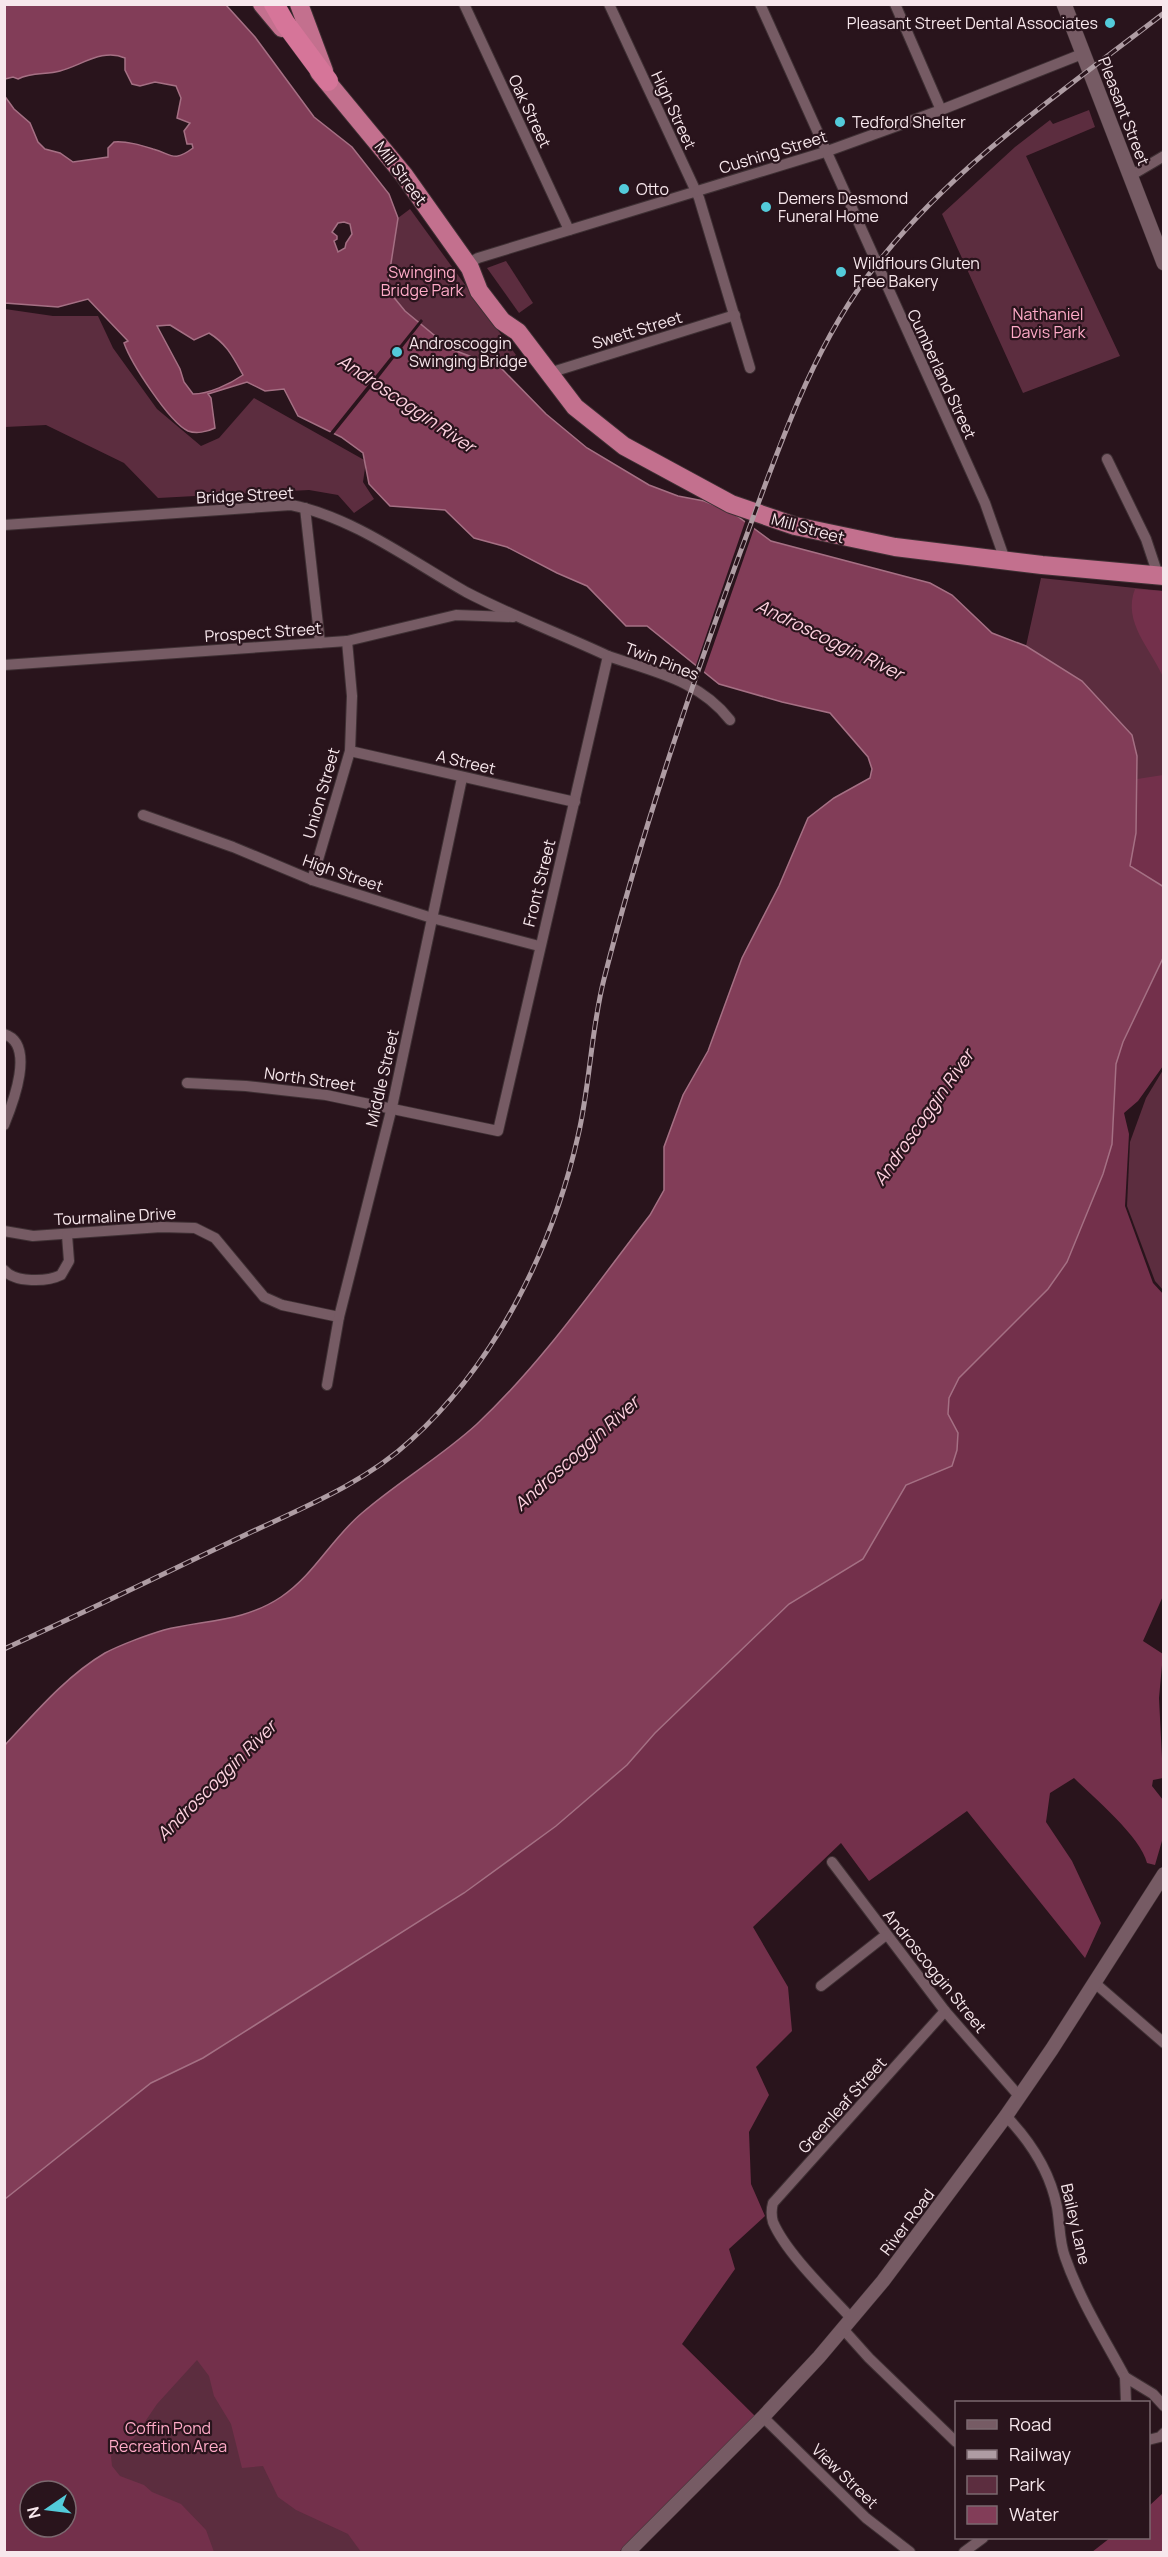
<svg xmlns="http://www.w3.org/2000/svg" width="1168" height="2557" viewBox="0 0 1168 2557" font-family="Manrope,sans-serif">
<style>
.green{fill:#5c2d3f;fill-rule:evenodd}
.forest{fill:#73304b;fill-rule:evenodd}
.water{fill:#823d58;stroke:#a57084;stroke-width:1.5;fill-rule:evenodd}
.pier{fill:#29141c}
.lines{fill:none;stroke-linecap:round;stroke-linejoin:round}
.minor-casing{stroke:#3f3034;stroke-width:12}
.tertiary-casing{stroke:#3f3034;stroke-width:15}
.secondary-casing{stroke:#3f3034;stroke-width:16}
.trunk-casing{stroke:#3f3034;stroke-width:20}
.motorway-casing{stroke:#3f3034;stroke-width:21}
.minor{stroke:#765b64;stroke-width:10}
.tertiary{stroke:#765b64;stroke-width:14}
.secondary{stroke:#765b64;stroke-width:15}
.trunk{stroke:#c3708e;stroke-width:18}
.motorway{stroke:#d67599;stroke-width:20}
.rail-casing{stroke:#ae9ca3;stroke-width:5}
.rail{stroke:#29141c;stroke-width:3;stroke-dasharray:9;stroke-linecap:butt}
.poi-dot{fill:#53cbda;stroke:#29141c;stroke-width:2}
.labels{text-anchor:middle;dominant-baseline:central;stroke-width:4.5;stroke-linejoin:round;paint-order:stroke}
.poi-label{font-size:16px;fill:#f7e7ec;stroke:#29141c;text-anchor:start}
.street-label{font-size:16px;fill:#f7e7ec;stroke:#29141c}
.park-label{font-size:16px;fill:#ffabc8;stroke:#29141c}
.water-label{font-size:18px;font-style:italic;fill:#fed2e0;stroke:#29141c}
</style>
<rect width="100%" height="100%" fill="#29141c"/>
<g class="green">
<polygon points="1089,110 1095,127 1026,156 1120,356 1023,393 942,214 1015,147 1050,120 1053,124"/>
<polygon points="410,209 516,355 501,368 451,349 405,311 387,290 398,218"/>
<polygon points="506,261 533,303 519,313 487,268"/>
<polygon points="5,309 53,316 98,316 113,348 157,409 201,446 219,438 254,398 366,461 363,482 374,499 354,513 338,495 309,490 158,498 124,463 46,425 5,427"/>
<polygon points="1041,578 1163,591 1163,870 1130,866 1137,774 1132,735 1082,681 1026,646"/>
<polygon points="1163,1070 1164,1290 1163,1290 1155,1281 1127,1206 1130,1142 1146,1098"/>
<path d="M5,2258L242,2338L463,2552H5ZM30,2491H66V2527H30Z"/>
</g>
<g class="forest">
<path d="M1135,589L1163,591V677C1151,649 1122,622 1135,589Z"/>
<polygon points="1163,775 1163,887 1130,866 1136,833 1137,779"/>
<path d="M1163,958V1066L1138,1101L1124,1113L1129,1134L1125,1206L1153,1283L1164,1295L1163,1596L1143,1641L1163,1654L1159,1698L1163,1778L1153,1780L1152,1786L1163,1800L1164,1834L1155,1865L1147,1863C1141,1837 1094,1798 1074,1778L1050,1793L1046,1822L1072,1861L1101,1923L1085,1958L967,1811L869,1881L841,1843L753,1927L788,1987L792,2031L756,2067L769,2095L749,2132L751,2184L765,2216L729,2249L735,2269L682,2344L755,2416L619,2552H361L348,2534L296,2510L278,2497L263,2466L242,2468L231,2424L214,2396L209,2376L197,2360L157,2404L134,2438L119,2447L111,2456L112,2466L120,2476L144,2485L152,2492L181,2504L206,2530L214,2552H5V2199L151,2083L203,2058L464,1893L556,1826L627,1765L655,1733L789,1604L863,1559L906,1485L952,1466L958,1433L948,1414L949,1398L959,1378L1048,1289L1067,1262L1103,1174L1112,1144L1116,1064L1123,1042ZM30,2491H66V2527H30Z"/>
<polygon points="1163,2493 1163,2552 1092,2552 1110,2538 1148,2538 1149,2506"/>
</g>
<path class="water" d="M5,5H226L255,37L314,117L352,147L389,194L398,218L387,289L405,311L451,349L501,368L546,414L587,448L649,485L678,496L704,501L733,513L771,541L930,583L952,595L992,633L1026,646L1082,681L1132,735L1137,756L1136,833L1130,866L1164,887L1163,958L1123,1042L1116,1064L1112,1144L1103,1174L1067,1262L1048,1289L959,1378L949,1398L948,1414L958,1433L957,1450L952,1466L906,1485L863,1559L789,1604L655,1733L627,1765L556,1826L464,1893L203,2058L151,2083L5,2199V1745C35,1713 66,1676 105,1653C120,1645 147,1635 164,1630C204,1620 244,1622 281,1597C314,1575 332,1538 362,1513C399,1481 441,1457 477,1424C543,1362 595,1286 650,1215L664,1190V1147L683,1095L708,1051L742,958L779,886L808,818L834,798L870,778L872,769L868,757L830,713L782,702L719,684L647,626H626L587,586L557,573L507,547L474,538L445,510L390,506L369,484L363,453L341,437L298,416L284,389L265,391L247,382L208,394L211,398L215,428C207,432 196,434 188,431C169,422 131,363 124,343L128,341L88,299L58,307L5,303L4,95L14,109L30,123L38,142L45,149L60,153L73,162L108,157V148L114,142C127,141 140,145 153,149C172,154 173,163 193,148L192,144H187L184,131L190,123L177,118L181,98L176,86L155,82L140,86L132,84L125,70V58C103,48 82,65 60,71C46,75 32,72 18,79L13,77L5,79ZM344,222L350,224L352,234L346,243L345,248L338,252L334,241L337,239V236L332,232L338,223ZM170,325L194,340L209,333C227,344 233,357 243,375C230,384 209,394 193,394L184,382L180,369L157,326Z"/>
<g class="pier">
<polygon points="421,319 423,321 373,385 332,436 329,434"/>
<polygon points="746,519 755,526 703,675 695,668"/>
</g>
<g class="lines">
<g class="minor-casing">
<g id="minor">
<polyline points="464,4 569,230"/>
<polyline points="609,4 699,198 750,368"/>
<polyline points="760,4 985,503 1005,560"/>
<polyline points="895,4 941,110"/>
<polyline points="1130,176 1164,156"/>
<polyline points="467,264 478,258 825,152 941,110 1082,54"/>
<polyline points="549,373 735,315"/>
<polyline points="1107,459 1146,539 1158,575"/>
<polyline points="305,508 320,643"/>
<path d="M4,525L291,505C353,517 411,561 466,592C512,616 561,634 608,656L498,1131L326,1095L246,1086L187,1083"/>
<path d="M608,656C654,672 699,680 730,720"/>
<polyline points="4,665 347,641 456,615 513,617"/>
<polyline points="350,751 575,802"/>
<polyline points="143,815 233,847 312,880 432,918 539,946"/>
<polyline points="312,880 350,751 352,696 347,641"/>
<path d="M4,1034C36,1044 13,1103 4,1125"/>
<polyline points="4,1231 33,1236 161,1227 195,1228 215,1238 264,1297 282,1305 339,1317"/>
<path d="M4,1270C15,1283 47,1282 61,1275L69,1261L67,1235"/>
<polyline points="327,1385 339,1317 392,1107 462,778"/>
<polyline points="832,1862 945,2011 1019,2096"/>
<polyline points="1096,1984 1164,2043"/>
<polyline points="821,1986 886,1935"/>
<path d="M1006,2116C1031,2142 1050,2171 1057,2207C1060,2224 1059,2241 1065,2257C1080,2300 1104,2338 1125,2377"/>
<path d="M852,2319C829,2294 786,2253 773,2222C771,2215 771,2210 773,2203L945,2011"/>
<polyline points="843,2329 869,2358 956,2442"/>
<polyline points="1126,2402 1125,2377 1153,2394 1164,2406"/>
<polyline points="763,2417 866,2518 910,2552"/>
<polyline points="1148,2440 1160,2437 1164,2433"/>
<polyline points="964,2552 983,2538"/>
</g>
</g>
<g class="tertiary-casing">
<polyline id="tertiary" points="628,2552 763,2417 819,2357 883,2281 1006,2116 1052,2049 1164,1874"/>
</g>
<g class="secondary-casing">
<polyline id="secondary" points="1064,4 1164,263"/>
</g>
<g class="trunk-casing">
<g id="trunk">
<polyline points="262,4 282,28"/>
<polyline points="299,4 324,71"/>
<polyline points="319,72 404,175 470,268 479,291 502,321 518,332 575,407 624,446 731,504 795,526 895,547 1042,565 1164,576"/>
</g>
</g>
<g class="motorway-casing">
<polyline id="motorway" points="274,4 285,23 328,81"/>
</g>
<use href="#minor" class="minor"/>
<use href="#tertiary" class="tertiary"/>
<use href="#secondary" class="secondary"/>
<use href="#trunk" class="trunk"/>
<use href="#motorway" class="motorway"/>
<g class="rail-casing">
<path id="rail" d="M4,1649C85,1612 165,1573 245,1535C302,1508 365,1483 411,1440C496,1363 553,1247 578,1136C590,1085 591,1030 604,979C641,834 689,693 740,553C777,454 810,349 876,265C955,164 1063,91 1164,13"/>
</g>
<use href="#rail" class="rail"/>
</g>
<g class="poi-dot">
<circle cx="1110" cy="23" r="6"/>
<circle cx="840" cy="122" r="6"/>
<circle cx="624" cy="189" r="6"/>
<circle cx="766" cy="207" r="6"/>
<circle cx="841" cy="272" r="6"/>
<circle cx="397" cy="352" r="6"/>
</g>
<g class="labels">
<g class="poi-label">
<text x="1098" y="23" text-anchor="end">Pleasant Street Dental Associates</text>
<text x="852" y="122">Tedford Shelter</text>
<text x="636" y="189">Otto</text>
<text x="778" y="198">Demers Desmond<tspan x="778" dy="18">Funeral Home</tspan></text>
<text x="853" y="263">Wildflours Gluten<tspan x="853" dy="18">Free Bakery</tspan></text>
<text x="409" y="343">Androscoggin<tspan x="409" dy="18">Swinging Bridge</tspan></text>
</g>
<g class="street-label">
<text transform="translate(674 110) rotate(65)">High Street</text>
<text transform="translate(530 111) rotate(65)">Oak Street</text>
<text transform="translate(1124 111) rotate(69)">Pleasant Street</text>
<text transform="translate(773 152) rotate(-17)">Cushing Street</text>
<text transform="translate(401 173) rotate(53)">Mill Street</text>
<text transform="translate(637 330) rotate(-17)">Swett Street</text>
<text transform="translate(942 374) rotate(65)">Cumberland Street</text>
<text transform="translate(245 495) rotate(-3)">Bridge Street</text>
<text transform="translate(808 528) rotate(15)">Mill Street</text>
<text transform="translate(263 632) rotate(-4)">Prospect Street</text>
<text transform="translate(662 661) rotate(21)">Twin Pines</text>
<text transform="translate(466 762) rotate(13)">A Street</text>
<text transform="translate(321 793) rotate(-74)">Union Street</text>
<text transform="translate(343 873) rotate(19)">High Street</text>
<text transform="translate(539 883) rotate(-76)">Front Street</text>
<text transform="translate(382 1078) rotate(-77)">Middle Street</text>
<text transform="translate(310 1079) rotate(8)">North Street</text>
<text transform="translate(115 1216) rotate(-3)">Tourmaline Drive</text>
<text transform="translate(935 1971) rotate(51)">Androscoggin Street</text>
<text transform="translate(842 2105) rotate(-48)">Greenleaf Street</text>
<text transform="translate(907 2222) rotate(-53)">River Road</text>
<text transform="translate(1076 2224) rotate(77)">Bailey Lane</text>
<text transform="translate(845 2476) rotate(44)">View Street</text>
</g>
<g class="park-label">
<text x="422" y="272">Swinging<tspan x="422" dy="18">Bridge Park</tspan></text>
<text x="1048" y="314">Nathaniel<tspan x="1048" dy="18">Davis Park</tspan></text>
<text x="168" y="2428">Coffin Pond<tspan x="168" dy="18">Recreation Area</tspan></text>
</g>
<g class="water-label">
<text transform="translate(407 403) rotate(34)">Androscoggin River</text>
<text transform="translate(830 639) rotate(26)">Androscoggin River</text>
<text transform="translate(923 1117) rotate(-55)">Androscoggin River</text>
<text transform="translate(576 1453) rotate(-42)">Androscoggin River</text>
<text transform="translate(216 1780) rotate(-45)">Androscoggin River</text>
</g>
</g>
<rect width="1168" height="2557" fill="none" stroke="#f7e7ec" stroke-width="12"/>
<rect x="955" y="2401" width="195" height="138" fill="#29141c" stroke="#7b686f" stroke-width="1.5"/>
<rect x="967" y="2420" width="30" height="9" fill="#765b64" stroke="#7b686f" stroke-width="1.5"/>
<text x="1009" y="2431" font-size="18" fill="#f7e7ec">Road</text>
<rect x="967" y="2450" width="30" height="9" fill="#ae9ca3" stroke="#7b686f" stroke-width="1.5"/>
<text x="1009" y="2461" font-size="18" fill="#f7e7ec">Railway</text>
<rect x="967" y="2476" width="30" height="18" fill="#5c2d3f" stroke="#7b686f" stroke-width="1.5"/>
<text x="1009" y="2491" font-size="18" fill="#f7e7ec">Park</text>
<rect x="967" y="2506" width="30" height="18" fill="#823d58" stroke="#7b686f" stroke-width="1.5"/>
<text x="1009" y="2521" font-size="18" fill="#f7e7ec">Water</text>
<g transform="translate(48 2509) rotate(256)"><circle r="28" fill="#29141c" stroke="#7b686f" stroke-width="1.5"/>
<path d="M0-4.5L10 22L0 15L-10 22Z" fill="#53cbda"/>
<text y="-9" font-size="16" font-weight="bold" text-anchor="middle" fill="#f7e7ec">N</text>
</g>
</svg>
